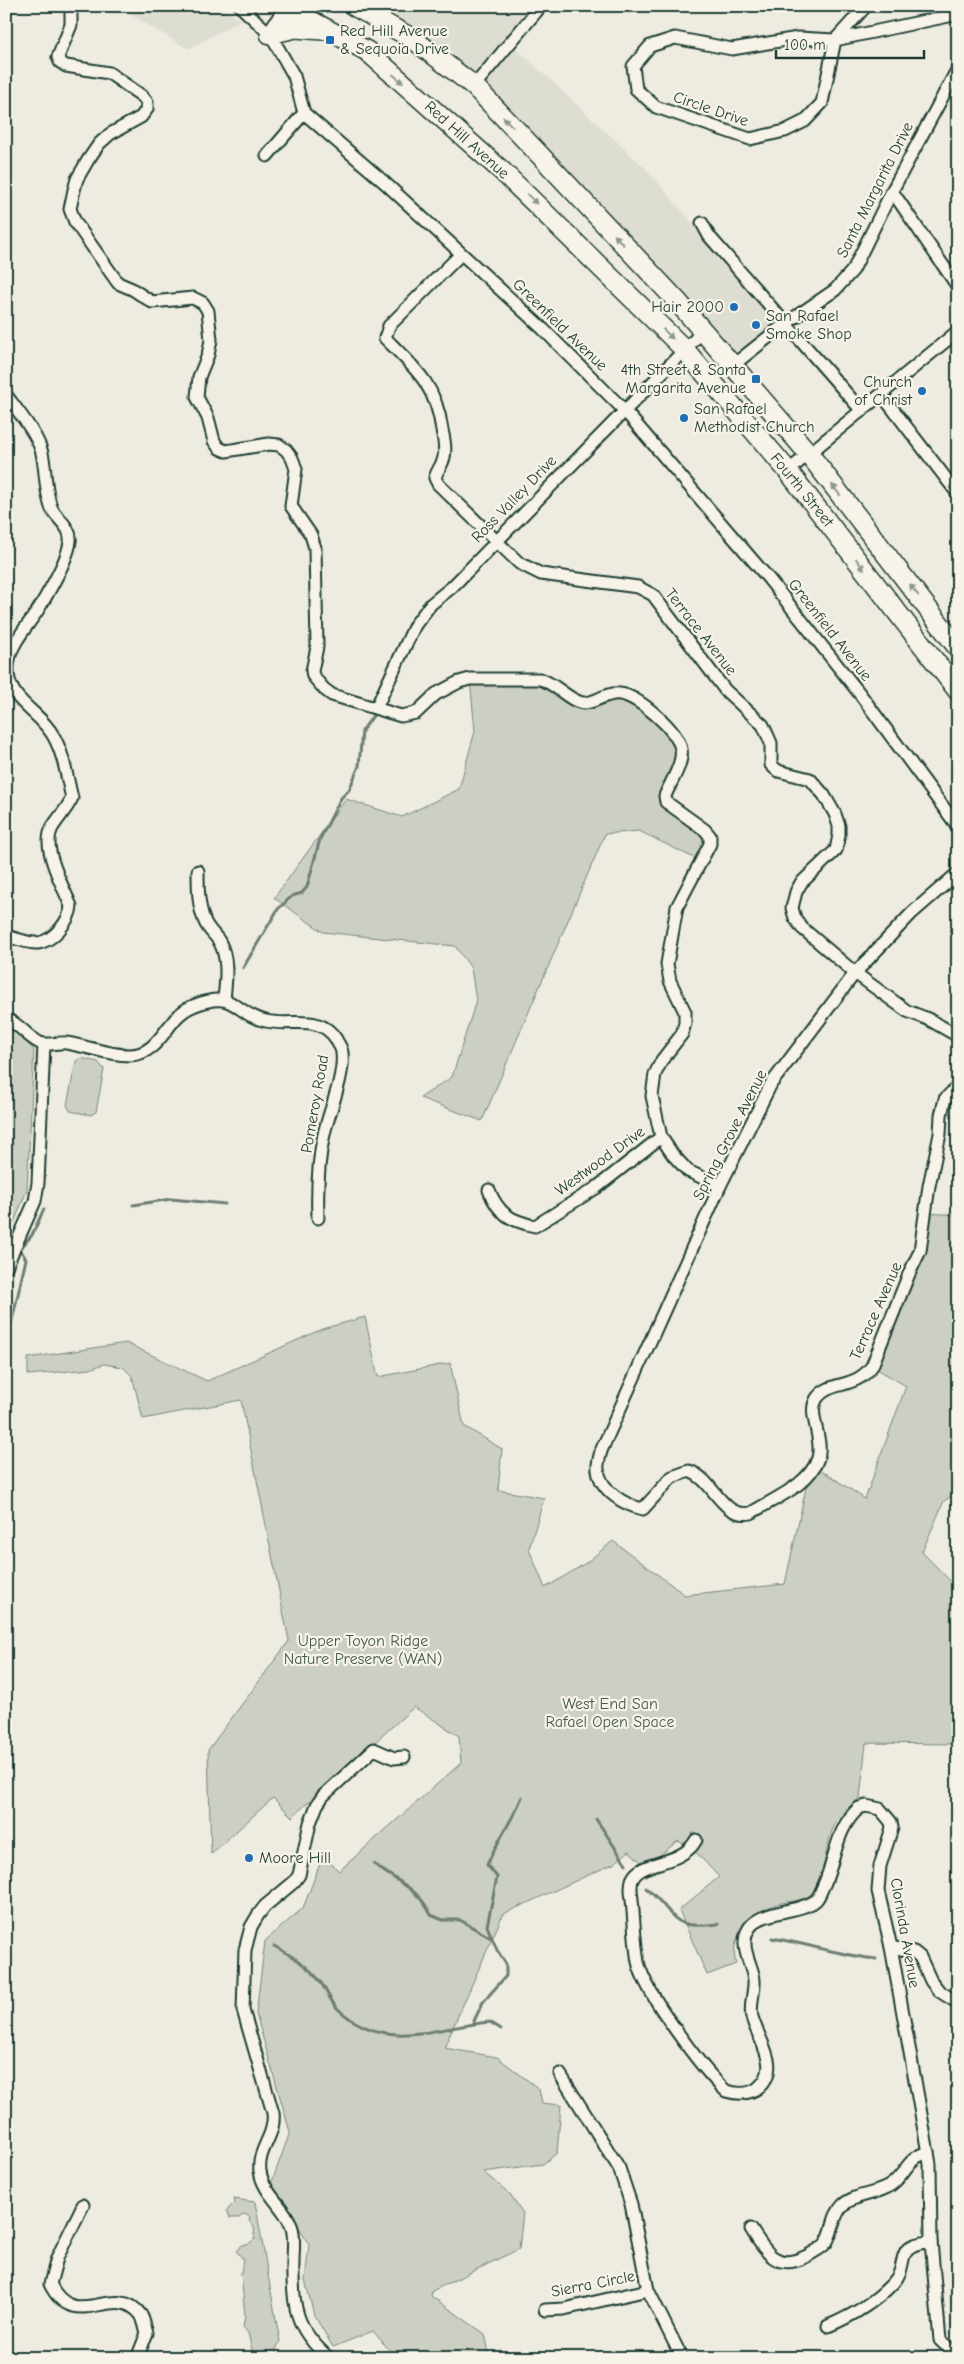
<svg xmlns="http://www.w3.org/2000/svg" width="964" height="2364" viewBox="0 0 964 2364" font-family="'Comic Neue',sans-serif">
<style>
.built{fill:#ddddd2}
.green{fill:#cccfc4;stroke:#76867c}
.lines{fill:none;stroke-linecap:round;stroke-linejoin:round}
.stream{stroke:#6c7e74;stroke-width:3}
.street-casing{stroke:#1f3d34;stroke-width:15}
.secondary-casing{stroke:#1f3d34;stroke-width:20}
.primary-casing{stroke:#1f3d34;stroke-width:22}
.street{stroke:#f7f3e8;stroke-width:11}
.secondary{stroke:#f7f3e8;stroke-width:16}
.primary{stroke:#f7f3e8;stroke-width:19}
.oneway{fill:#8b988e}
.poi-dot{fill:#1f6fb2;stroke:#f7f3e8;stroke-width:2}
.labels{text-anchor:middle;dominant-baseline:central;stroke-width:4.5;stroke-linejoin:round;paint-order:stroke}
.poi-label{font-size:16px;fill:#1f3d34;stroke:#f7f3e8;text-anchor:start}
.street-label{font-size:16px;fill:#1f3d34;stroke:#f7f3e8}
.park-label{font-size:16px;fill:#425a51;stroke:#f7f3e8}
</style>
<rect width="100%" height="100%" fill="#eeece1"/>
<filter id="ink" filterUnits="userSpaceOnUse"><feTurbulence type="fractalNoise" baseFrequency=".02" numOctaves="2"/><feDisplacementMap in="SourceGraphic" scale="10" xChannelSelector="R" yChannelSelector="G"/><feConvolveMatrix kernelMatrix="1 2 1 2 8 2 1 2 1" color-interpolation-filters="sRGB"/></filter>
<g filter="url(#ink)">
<g class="built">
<polygon points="116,6 219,6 241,20 188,49"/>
<polygon points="372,6 533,6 474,76 451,51"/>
<polygon points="516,48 645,168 779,323 741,351 728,349 484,84"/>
</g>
<g class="green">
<polygon points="470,679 549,682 578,701 610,694 647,707 681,749 665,796 710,836 696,859 639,831 605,834 482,1121 420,1098 452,1077 476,1001 471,968 455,946 323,932 274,898 346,799 402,817 459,789 475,731"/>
<polygon points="6,1029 16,1031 34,1050 27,1190 6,1243"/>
<polygon points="81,1058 98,1062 104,1069 96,1112 91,1115 70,1111 67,1105 76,1061"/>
<path d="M926,1213L958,1215V1492L944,1501L922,1552L958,1589V1736L951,1744L866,1743L860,1798C850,1806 839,1814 834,1826C824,1847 827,1873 813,1892C805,1902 788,1901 777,1904C751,1913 728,1936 736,1964L707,1975L679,1910L719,1877L692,1848L678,1841L660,1855L642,1863L629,1851L615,1863L503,1914L444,2048L497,2057L539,2089L542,2103L561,2105L557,2153L543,2164L483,2172L510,2194L523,2213L519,2249L432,2291L431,2296L485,2334L490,2358H396L373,2331L333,2347L314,2315L305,2280L309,2245L280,2195L265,2201L290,2132L256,2014L265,1941L303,1908L323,1856L339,1871L461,1763L459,1736L414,1707L292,1817L273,1798L211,1854L208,1750L289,1641L241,1400L143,1419L132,1376L123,1367L104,1364L90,1369L28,1375V1358L126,1343L207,1381L322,1329L365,1317L378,1377L450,1363L464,1426L502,1449L498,1490L544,1498L529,1549L545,1588L586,1563L613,1541L685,1595L785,1584L809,1474L815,1466L865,1499L906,1386L872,1366L905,1283Z"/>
<polygon points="234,2199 255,2202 280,2342 276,2349 276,2358 258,2358 253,2354 248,2333 243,2327 245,2316 241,2273 243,2259 236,2251 242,2245 247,2245 255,2239 254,2227 249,2221 250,2217 244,2214 239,2218 230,2218 227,2210 235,2202"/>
</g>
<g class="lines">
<g class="stream">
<polyline points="243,968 278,909 292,896 302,893 307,887 320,839 341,798 349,790 359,766 362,731 375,713"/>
<polyline points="133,1205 171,1199 225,1204"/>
<polyline points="6,1347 26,1259 20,1249 32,1235 44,1209"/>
<polyline points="596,1819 626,1864"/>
<path d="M374,1864C396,1882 418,1887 431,1915L443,1920H460L491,1938"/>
<path d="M646,1888C680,1916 667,1930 718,1924"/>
<path d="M772,1938C807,1944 840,1955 876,1959"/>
<path d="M274,1946C291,1955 307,1965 319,1980C326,1989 330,2001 338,2009C385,2053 436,2027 490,2022L501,2029"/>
<path d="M473,2023L483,2002L506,1976V1964L497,1950L487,1926L497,1877L487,1865C497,1841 512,1821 522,1797"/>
</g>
<g class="street-casing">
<g id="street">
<path d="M71,6V25L58,57L60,62L66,66L109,73L142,96L147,102V109L141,117L110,134L99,144L88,160L77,179L74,190L70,209L75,222L118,283L132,289L152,302L193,298L203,303L208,311L211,340L208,355L199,377L197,397L208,418L214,441L219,448L226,451L269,444L279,445L286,450L292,458L296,469L291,506L311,535L315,548L317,647L312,671L313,676L324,689L332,695L401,716L416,713L436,694L459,682L470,679H540C555,683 569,701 583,703C594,704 606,692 620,694C638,696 678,730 681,749C684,763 670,783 665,796L666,802L705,830L710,836V844L677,907L667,964L670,981L685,1012V1023L682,1034L662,1060L655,1074L652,1096L661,1137L673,1155L688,1171L720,1186"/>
<polyline points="240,6 270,34 294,76 304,113 384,182 543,329 624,410 768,578 860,694 958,827"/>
<polyline points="866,6 835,40 822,103 805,121 785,131 750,139 656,107 636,89 633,66 650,46 675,38 732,49 798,38 835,40 958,14"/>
<polyline points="474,86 541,6"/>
<polyline points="267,156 304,113"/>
<polyline points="892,191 958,287"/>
<polyline points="702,223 709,236 862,411"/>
<path d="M461,254L389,326L385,338C416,369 436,385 442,430C444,439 446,448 444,457C443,464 437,470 435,478L438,484L519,563L541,574L638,587L653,595L725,690L763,725L771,743V765L778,771L810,779L824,795L835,814L839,826V835L836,850L801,883L796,892L792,908L795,918L802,928L855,973L907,1011L928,1019L958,1036"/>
<polyline points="732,366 785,324 835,290 853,270 892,191 958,68"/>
<path d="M6,395C17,410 38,435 42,453C46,470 45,494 52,509C57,519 72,528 70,541C69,557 47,595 38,610C25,630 6,647 8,674C11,703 41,712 54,737C64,755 67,778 72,798C67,809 58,818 52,828C41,848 63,886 71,906C70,921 53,941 38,943C29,944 15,938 6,936"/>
<polyline points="882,395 958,494"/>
<polyline points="788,471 958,331"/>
<polyline points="376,708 415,625 431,604 452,587 703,331"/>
<path d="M198,871C198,887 198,907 205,922C208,929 214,934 219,941C229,958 226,981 224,999"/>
<path d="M958,873L912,913L855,973L771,1084L720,1186L601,1451C600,1456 597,1464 598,1470C601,1491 624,1505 643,1509L672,1477L689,1471C714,1479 721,1519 751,1513C773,1499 810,1485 818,1458C821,1448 818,1437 816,1427C814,1417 811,1407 817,1398C830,1380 855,1390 872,1366L909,1274L920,1251L929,1186L940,1134L941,1115L945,1099L958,1086"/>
<path d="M6,1019C20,1024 27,1037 40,1043C47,1046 58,1042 66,1043C87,1046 108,1055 129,1055C162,1055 166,1016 193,1006C237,988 233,1014 266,1021C292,1027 319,1013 336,1039C338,1044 342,1048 342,1053C345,1075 329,1112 324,1134C318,1161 317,1191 318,1218"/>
<path d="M489,1190C498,1214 511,1221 535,1226L596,1188L661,1137"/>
<polyline points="6,1267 35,1201 38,1183 44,1044"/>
<path d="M696,1840C682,1866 642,1860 633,1878C631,1881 631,1887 631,1890C634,1914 634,1939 638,1962C645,1993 702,2069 726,2091C736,2094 750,2095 759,2087C782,2067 758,2040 752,2017C749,2005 755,1992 754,1980C753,1967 744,1955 745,1942C746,1907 797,1916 816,1900C819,1897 821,1891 823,1887C836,1860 835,1829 859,1808L866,1806L880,1809L891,1822L892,1828L880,1866L878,1891L891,1947L930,2164L931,2242L940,2340L958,2357"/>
<polyline points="891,1947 914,1952 920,1957 931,1981 939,1991 958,2003"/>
<polyline points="560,2074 619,2168 631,2204 648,2290 682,2358"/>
<path d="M83,2205L57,2258L50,2284C75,2335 115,2280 141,2315C144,2320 145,2328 147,2333L137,2358"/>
<path d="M751,2229C766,2252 776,2272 807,2256C813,2252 821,2249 826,2243C834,2231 832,2216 843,2205C856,2193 879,2195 892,2184C907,2172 906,2159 928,2152"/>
<polyline points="545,2310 564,2309 648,2290"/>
<path d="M828,2326C852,2316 875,2302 893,2283C911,2264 891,2244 931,2242"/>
<path d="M329,2358C295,2329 292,2305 293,2262C293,2251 295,2238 292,2228C286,2207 263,2194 260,2171C257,2149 276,2136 273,2113L243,2010L245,1950L251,1927L258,1915L265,1906L294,1882L299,1875L310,1823L317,1805L323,1796L374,1749L394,1758L404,1757"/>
</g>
</g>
<g class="secondary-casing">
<polyline id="secondary" points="270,34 289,6"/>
</g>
<g class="primary-casing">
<g id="primary">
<polyline points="284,6 367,51 502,171 684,349 788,471 958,691"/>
<polyline points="354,6 413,39 474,86 537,152 677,301 809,454 958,648"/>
<polyline points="270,34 295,28 323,30"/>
</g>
</g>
<use href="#street" class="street"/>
<use href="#secondary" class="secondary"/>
<use href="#primary" class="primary"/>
</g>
<defs><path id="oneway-solid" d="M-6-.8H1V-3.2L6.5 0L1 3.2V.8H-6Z" transform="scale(1.25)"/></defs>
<g class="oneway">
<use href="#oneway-solid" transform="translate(398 79) rotate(41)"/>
<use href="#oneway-solid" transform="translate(508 122) rotate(-134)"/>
<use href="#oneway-solid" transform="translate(532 199) rotate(44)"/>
<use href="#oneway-solid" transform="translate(619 240) rotate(-133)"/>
<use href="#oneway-solid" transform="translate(668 334) rotate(45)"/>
<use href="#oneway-solid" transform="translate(836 490) rotate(-128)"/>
<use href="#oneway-solid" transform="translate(860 564) rotate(53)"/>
<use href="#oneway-solid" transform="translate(914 590) rotate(-128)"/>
</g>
</g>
<g class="poi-dot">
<rect x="325" y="35" width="10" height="10" rx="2.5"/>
<circle cx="734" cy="307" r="5"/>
<circle cx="756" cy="325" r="5"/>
<rect x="751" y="374" width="10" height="10" rx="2.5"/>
<circle cx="922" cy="391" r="5"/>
<circle cx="684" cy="418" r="5"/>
<circle cx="249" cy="1858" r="5"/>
</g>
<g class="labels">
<g class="poi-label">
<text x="340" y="31">Red Hill Avenue<tspan x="340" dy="18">&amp; Sequoia Drive</tspan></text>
<text x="724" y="307" text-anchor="end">Hair 2000</text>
<text x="766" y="316">San Rafael<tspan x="766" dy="18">Smoke Shop</tspan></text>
<text x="746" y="370" text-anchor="end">4th Street &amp; Santa<tspan x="746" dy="18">Margarita Avenue</tspan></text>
<text x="912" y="382" text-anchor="end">Church<tspan x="912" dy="18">of Christ</tspan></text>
<text x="694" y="409">San Rafael<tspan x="694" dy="18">Methodist Church</tspan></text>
<text x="259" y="1858">Moore Hill</text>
</g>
<g class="street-label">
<text transform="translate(711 109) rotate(19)">Circle Drive</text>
<text transform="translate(467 140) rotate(42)">Red Hill Avenue</text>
<text transform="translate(875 190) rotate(-63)">Santa Margarita Drive</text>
<text transform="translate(560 325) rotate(44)">Greenfield Avenue</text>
<text transform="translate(802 490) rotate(51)">Fourth Street</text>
<text transform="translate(514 499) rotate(-46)">Ross Valley Drive</text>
<text transform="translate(830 630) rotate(52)">Greenfield Avenue</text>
<text transform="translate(701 632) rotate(52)">Terrace Avenue</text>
<text transform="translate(315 1104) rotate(-80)">Pomeroy Road</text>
<text transform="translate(730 1135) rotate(-63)">Spring Grove Avenue</text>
<text transform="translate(600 1161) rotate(-36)">Westwood Drive</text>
<text transform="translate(876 1311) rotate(-66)">Terrace Avenue</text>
<text transform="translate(905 1933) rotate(80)">Clorinda Avenue</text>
<text transform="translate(593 2284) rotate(-11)">Sierra Circle</text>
</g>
<g class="park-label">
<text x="363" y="1641">Upper Toyon Ridge<tspan x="363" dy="18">Nature Preserve (WAN)</tspan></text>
<text x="610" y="1704">West End San<tspan x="610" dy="18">Rafael Open Space</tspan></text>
</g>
</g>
<rect width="964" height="2364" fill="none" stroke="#f7f3e8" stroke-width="25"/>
<rect x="12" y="12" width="939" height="2339" fill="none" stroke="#1f3d34" stroke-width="2" filter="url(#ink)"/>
<path d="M776 50v8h148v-8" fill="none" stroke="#1f3d34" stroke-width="2.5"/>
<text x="784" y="50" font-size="15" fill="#1f3d34" stroke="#f7f3e8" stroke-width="4" paint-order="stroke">100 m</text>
</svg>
